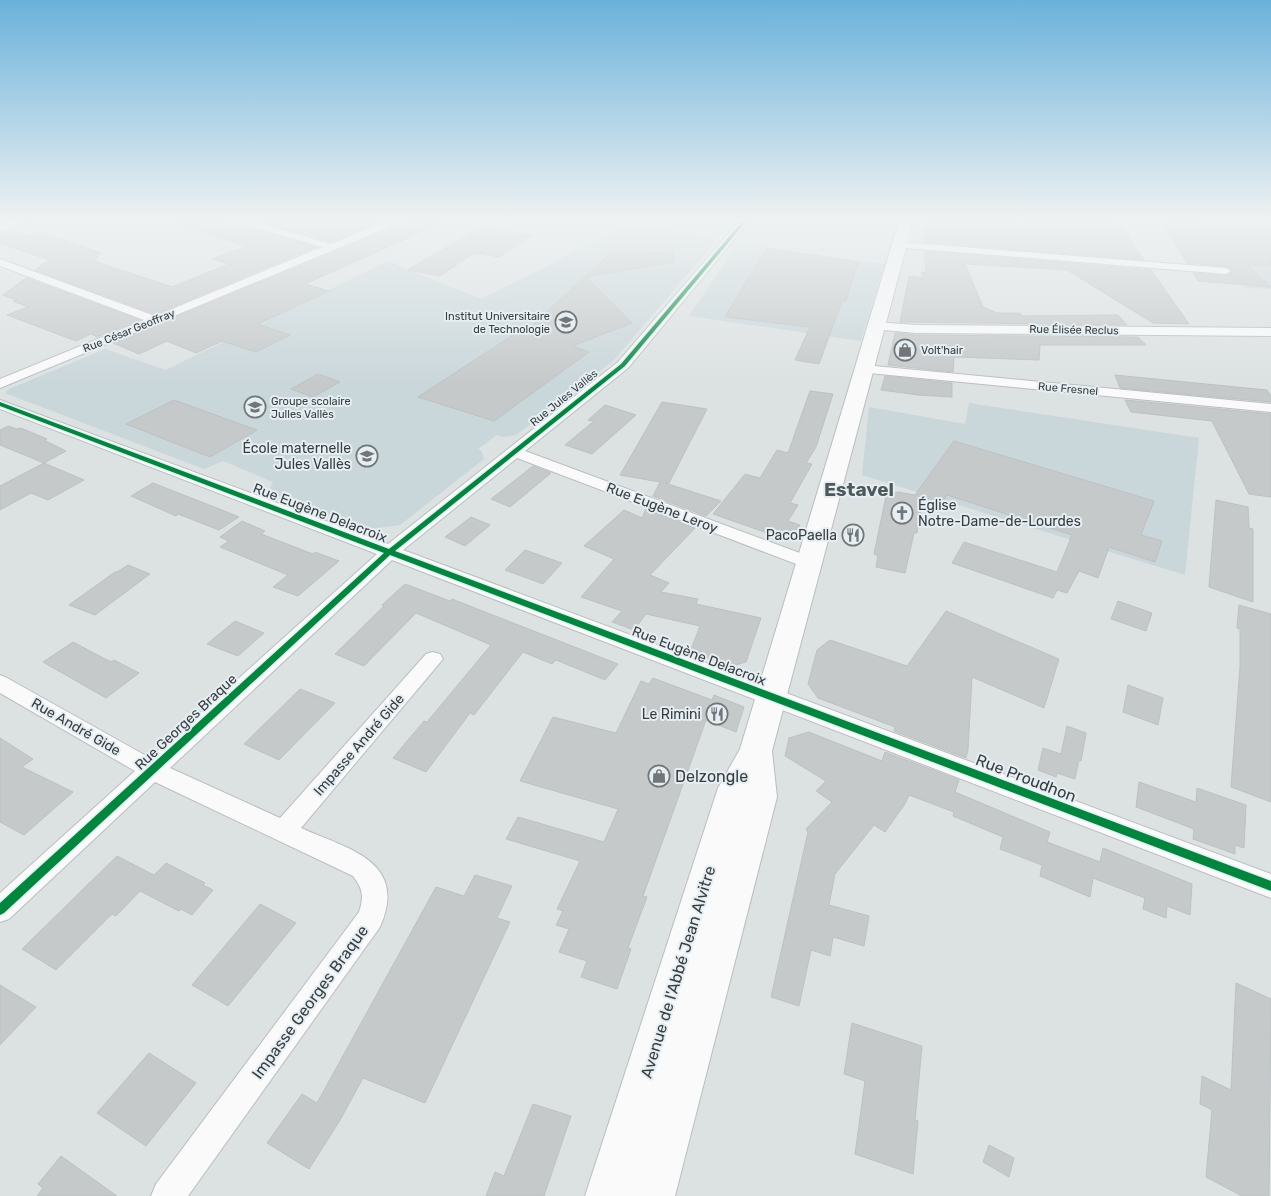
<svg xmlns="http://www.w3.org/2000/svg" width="1271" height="1196" viewBox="0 0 1271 1196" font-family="Rubik,sans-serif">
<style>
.built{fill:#c9d6da}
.building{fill:#c5c9ca;stroke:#bcc1c2}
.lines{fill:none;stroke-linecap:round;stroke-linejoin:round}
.street-casing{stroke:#babebf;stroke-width:2}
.primary-casing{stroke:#babebf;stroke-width:2}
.street{fill:#fafafb;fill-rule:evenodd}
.primary{fill:#fafafb;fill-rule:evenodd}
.cycleway-casing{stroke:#e5eff3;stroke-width:3}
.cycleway{fill:#00873e;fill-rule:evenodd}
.labels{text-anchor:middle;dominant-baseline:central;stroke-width:4;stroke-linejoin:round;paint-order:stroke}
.far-poi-label{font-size:11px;fill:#393d3e;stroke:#e5eff3;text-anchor:start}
.far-street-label{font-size:11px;fill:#393d3e;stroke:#e5eff3}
.poi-label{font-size:14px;fill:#393d3e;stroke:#e5eff3;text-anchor:end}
.street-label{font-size:14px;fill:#393d3e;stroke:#e5eff3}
.near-poi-label{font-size:16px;fill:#393d3e;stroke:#e5eff3;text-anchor:start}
.near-street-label{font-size:16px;fill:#393d3e;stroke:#e5eff3}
.district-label{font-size:19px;font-weight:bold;fill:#4f585b;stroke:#e5eff3}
</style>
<rect width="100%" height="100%" fill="#dce1e2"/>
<g class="built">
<polygon points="1199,220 1271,224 1271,289 1247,288 1198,241 1216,242"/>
<polygon points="639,226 705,236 715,242 614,360 516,435 503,437 497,435 478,449 482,452 484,459 400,525 369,529 269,492 273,482 223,461 204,469 5,393 9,389 105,349 166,370 388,261 481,299 622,228"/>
<polygon points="738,244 885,264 861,341 689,316"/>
<polygon points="969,403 1199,438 1185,575 862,475 869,407 965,424"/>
</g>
<g class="building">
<polygon points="172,218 225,218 228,222 316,247 155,314 35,270 49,260 0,243 0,234 3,232 34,236 41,232 102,253 95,255 99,257 93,259 97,260 94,261 172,287 229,264 212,259 247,246 171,223"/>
<polygon points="247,218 356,218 376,223 331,242"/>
<polygon points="404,218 453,218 305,284 329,291 258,324 290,335 256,352 222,341 196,353 167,341 139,354 113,343 383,232 391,227 403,230"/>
<polygon points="927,218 1115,218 1144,260 924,242"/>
<polygon points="1160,220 1198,222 1200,225 1271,228 1271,266 1247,265 1271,287 1198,281 1193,273 1226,276 1233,270 1226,266 1187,263"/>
<polygon points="480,227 532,235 499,257 474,253 440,276 408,270"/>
<polygon points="767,248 858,262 846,301 842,301 819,364 795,360 810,327 725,317"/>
<polygon points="924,251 1151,270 1189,324 1153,323 1067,270 965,264 983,307 997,313 1020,313 1022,316 1118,315 1127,325 900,322 909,276 923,278 921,272 926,272"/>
<polygon points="626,252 673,253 674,262 586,277 632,323 572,346 589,352 494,421 418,397 527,326 530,327 611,253"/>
<polygon points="26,278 139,320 97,337 91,334 76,341 7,315 28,307 13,301 17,300 3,295"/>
<polygon points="895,333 916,335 1138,337 1146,345 1040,345 1039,360 954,357 953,372 888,365"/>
<polygon points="318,374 340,382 313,397 291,389"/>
<polygon points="1115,375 1267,390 1271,396 1271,402 1120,388"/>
<polygon points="885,376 952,383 952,397 918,395 881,390"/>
<polygon points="810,391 833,394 816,447 806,463 812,464 790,503 798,505 788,521 800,525 790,541 713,514 745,474 760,478 777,450 788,453"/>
<polygon points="174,400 257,430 210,457 126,424"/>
<polygon points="1125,400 1271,414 1271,497 1249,494 1212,421 1131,412"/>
<polygon points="662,402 707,409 669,483 665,483 721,501 706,516 653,496 660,482 620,475"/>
<polygon points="605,405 636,415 592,454 565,445 594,421 588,420"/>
<polygon points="8,426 17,429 21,428 47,439 44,440 66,451 44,463 0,445 0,430"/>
<polygon points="954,441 1154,501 1141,535 1162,541 1155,562 1109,547 1098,578 1079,571 1067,593 1057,590 1053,598 952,563 964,542 1057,572 1072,535 947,495 939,507 922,502 917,533 914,533 905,573 876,567 878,556 874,554 886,496 898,492 915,495"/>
<polygon points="44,463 84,480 48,500 31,493 0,510 0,486"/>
<polygon points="533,466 551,473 510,507 491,499"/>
<polygon points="153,483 227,512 239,517 219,530 178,514 176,516 131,496"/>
<polygon points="1216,500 1248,507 1249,528 1253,529 1253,602 1209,587"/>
<polygon points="646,509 695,528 650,575 669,583 661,592 698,599 696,604 761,618 746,662 731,666 690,652 700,626 646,614 634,630 612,622 622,611 581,597 614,559 584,546 624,510 642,518"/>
<polygon points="471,517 490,525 465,546 445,537"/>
<polygon points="242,521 265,531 261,534 313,554 315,552 339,561 298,596 273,587 288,575 220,547 229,541 220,537"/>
<polygon points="525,550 562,563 543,584 505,570"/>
<polygon points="128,565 150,574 95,615 69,605 115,572 117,572"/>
<polygon points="405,584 450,601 452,599 618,664 605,680 556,660 552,664 523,652 474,715 470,713 426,772 393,758 424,721 427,722 491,645 416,613 364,666 335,654 384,606 382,605"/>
<polygon points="1118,601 1152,613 1146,631 1111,619"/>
<polygon points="1239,605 1271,614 1271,802 1231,787 1240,667 1240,629 1237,628"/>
<polygon points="946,611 1059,659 1044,708 972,677 968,750 966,758 894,731 895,727 818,698 808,684 817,650 830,640 907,666"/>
<polygon points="235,621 264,633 238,656 207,644"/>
<polygon points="73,642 111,662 114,660 139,673 106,698 43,662"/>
<polygon points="653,678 712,700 714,695 744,707 736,732 706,720 643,896 647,897 628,948 631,949 617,989 581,977 587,961 559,952 569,929 556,925 563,911 557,909 580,861 506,839 518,817 604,842 618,809 520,781 553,717 616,733 641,681 649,684"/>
<polygon points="1128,685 1163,698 1158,725 1123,712"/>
<polygon points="300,689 335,703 279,760 244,744"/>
<polygon points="1067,726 1086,733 1081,761 1079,760 1075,779 1057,773 1056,777 1038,770 1043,748 1061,754"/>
<polygon points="809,732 882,761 885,752 959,780 955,792 1050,832 1047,842 1100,862 1103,848 1192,884 1190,915 1167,906 1166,918 1143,909 1145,898 1093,878 1090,897 1040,876 1042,865 1000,849 1003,837 953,816 954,812 909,795 905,804 885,832 874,825 835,874 829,905 869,916 864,946 833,937 830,956 811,950 799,1006 771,997 808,832 806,829 832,802 816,791 826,781 785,756 789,738"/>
<polygon points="0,738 33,759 22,767 73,792 24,835 0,822"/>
<polygon points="1139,782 1196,802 1197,788 1246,805 1244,848 1235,845 1235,854 1193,839 1194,829 1136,807"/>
<polygon points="117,856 154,875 166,863 205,883 203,885 213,890 192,915 181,909 179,911 140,891 116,916 112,914 56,970 22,949"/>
<polygon points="475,875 512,886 497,918 510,922 425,1103 363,1078 339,1122 309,1169 267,1143 302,1094 317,1103 436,887 464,896"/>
<polygon points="260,904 296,923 228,1006 192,985"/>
<polygon points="1236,983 1271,999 1269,1196 1242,1196 1206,1177 1212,1110 1200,1104 1202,1076 1231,1090"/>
<polygon points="0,985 36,1007 0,1045"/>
<polygon points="852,1023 922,1046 915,1120 918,1121 913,1174 855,1154 865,1081 844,1074"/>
<polygon points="149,1053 196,1083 146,1146 97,1113"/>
<polygon points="533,1104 571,1116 544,1196 486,1196 495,1172 504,1176"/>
<polygon points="989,1145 1014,1158 1009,1177 983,1162"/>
<polygon points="61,1156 117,1196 37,1196 43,1188 38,1184"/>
</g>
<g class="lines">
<g class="street-casing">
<g id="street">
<polygon points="18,218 30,218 0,232 0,225"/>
<polygon points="227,218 241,218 331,244 374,226 389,218 400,218 382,230 0,388 0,379 144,320 0,266 0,259 155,316 322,247 229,220"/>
<path d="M742,218H752L628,368L525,451L816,559L819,563L816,567L810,569L804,567L517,458L403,550L1271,874V898L392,560L170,768L280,818L426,654L433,652L440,654L443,659L301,828C348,849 409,861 380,927L188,1196H151L156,1184L359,912C364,897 363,889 353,876L155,782L9,919L0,922V893L135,771L0,693V675L7,678L150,758L377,554L0,409V400L388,544L618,362Z"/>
<polygon points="1221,218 1271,218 1271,223 1226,221"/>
<polygon points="899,242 1226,268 1231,271 1226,274 895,247 894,245"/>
<polygon points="877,322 916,325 1271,328 1271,336 916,333 873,329 871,326 873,323"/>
<polygon points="864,365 1271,404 1271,412 859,372 857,369"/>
</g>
</g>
<g class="primary-casing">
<polygon id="primary" points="900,218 914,218 772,751 777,797 675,1196 585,1196 718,788 740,749"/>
</g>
<use href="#street" class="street"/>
<use href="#primary" class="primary"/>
<g class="cycleway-casing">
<polygon id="cycleway" points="745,218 749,218 625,366 395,551 1271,881 1271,891 390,555 4,913 0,915 0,903 384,553 0,406 0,402 389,549 621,364"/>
</g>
<use href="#cycleway" class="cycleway"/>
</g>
<linearGradient id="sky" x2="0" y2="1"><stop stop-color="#6ab2db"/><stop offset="0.57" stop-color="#eff2f2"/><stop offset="1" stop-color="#eff2f2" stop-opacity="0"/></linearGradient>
<rect width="1271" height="385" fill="url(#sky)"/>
<defs>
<g id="university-ring" transform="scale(1.125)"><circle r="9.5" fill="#e5eff3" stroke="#727677" stroke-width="1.5"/><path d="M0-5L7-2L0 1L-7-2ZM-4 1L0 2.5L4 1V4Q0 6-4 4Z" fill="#727677"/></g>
<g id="shop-ring" transform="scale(1.125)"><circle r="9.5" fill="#e5eff3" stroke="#727677" stroke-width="1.5"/><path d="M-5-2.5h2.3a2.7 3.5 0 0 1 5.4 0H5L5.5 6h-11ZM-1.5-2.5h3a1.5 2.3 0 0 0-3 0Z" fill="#727677"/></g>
<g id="school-ring" transform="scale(1.125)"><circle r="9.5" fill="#e5eff3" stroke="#727677" stroke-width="1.5"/><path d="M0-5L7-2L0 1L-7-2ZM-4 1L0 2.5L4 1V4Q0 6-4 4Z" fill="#727677"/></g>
<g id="church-ring" transform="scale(1.125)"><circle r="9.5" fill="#e5eff3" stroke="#727677" stroke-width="1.5"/><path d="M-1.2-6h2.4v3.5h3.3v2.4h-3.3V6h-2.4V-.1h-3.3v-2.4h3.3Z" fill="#727677"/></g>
<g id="restaurant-ring" transform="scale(1.125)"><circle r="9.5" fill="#e5eff3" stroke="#727677" stroke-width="1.5"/><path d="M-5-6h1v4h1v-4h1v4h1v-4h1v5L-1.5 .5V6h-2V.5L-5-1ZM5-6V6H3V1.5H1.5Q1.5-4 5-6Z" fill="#727677"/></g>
</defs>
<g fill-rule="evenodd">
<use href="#university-ring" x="566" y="322"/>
<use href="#shop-ring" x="905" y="350"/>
<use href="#school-ring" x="255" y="407"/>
<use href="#school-ring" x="367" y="456"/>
<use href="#church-ring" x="902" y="513"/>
<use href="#restaurant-ring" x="853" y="535"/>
<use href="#restaurant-ring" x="717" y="714"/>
<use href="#shop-ring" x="659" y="776"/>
</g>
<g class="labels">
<g class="far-poi-label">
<text x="550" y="316" text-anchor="end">Institut Universitaire<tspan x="550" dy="13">de Technologie</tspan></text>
<text x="921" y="350">Volt'hair</text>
<text x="271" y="401">Groupe scolaire<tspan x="271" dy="13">Julles Vallès</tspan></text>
</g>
<g class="far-street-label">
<text transform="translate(1074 330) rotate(1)">Rue Élisée Reclus</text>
<text transform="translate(129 331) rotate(-22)">Rue César Geoffray</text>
<text transform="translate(1068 389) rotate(5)">Rue Fresnel</text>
<text transform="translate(564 398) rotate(-39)">Rue Jules Vallès</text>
</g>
<g class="poi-label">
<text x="351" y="448">École maternelle<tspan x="351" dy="16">Jules Vallès</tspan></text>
<text x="918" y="505" text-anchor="start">Église<tspan x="918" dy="16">Notre-Dame-de-Lourdes</tspan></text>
<text x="837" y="535">PacoPaella</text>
<text x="701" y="714">Le Rimini</text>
</g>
<g class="street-label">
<text transform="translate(662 508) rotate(21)">Rue Eugène Leroy</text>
<text transform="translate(320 513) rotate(21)">Rue Eugène Delacroix</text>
<text transform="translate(699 656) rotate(21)">Rue Eugène Delacroix</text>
<text transform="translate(186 722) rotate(-43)">Rue Georges Braque</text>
<text transform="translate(76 727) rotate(30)">Rue André Gide</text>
<text transform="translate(359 745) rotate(-49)">Impasse André Gide</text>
</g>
<g class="near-poi-label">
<text x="675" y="776">Delzongle</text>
</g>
<g class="near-street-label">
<text transform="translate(1026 778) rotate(21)">Rue Proudhon</text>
<text transform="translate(678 972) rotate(-73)">Avenue de l'Abbé Jean Alvitre</text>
<text transform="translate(310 1002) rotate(-54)">Impasse Georges Braque</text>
</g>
<g class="district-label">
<text x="859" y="489">Estavel</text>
</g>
</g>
</svg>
